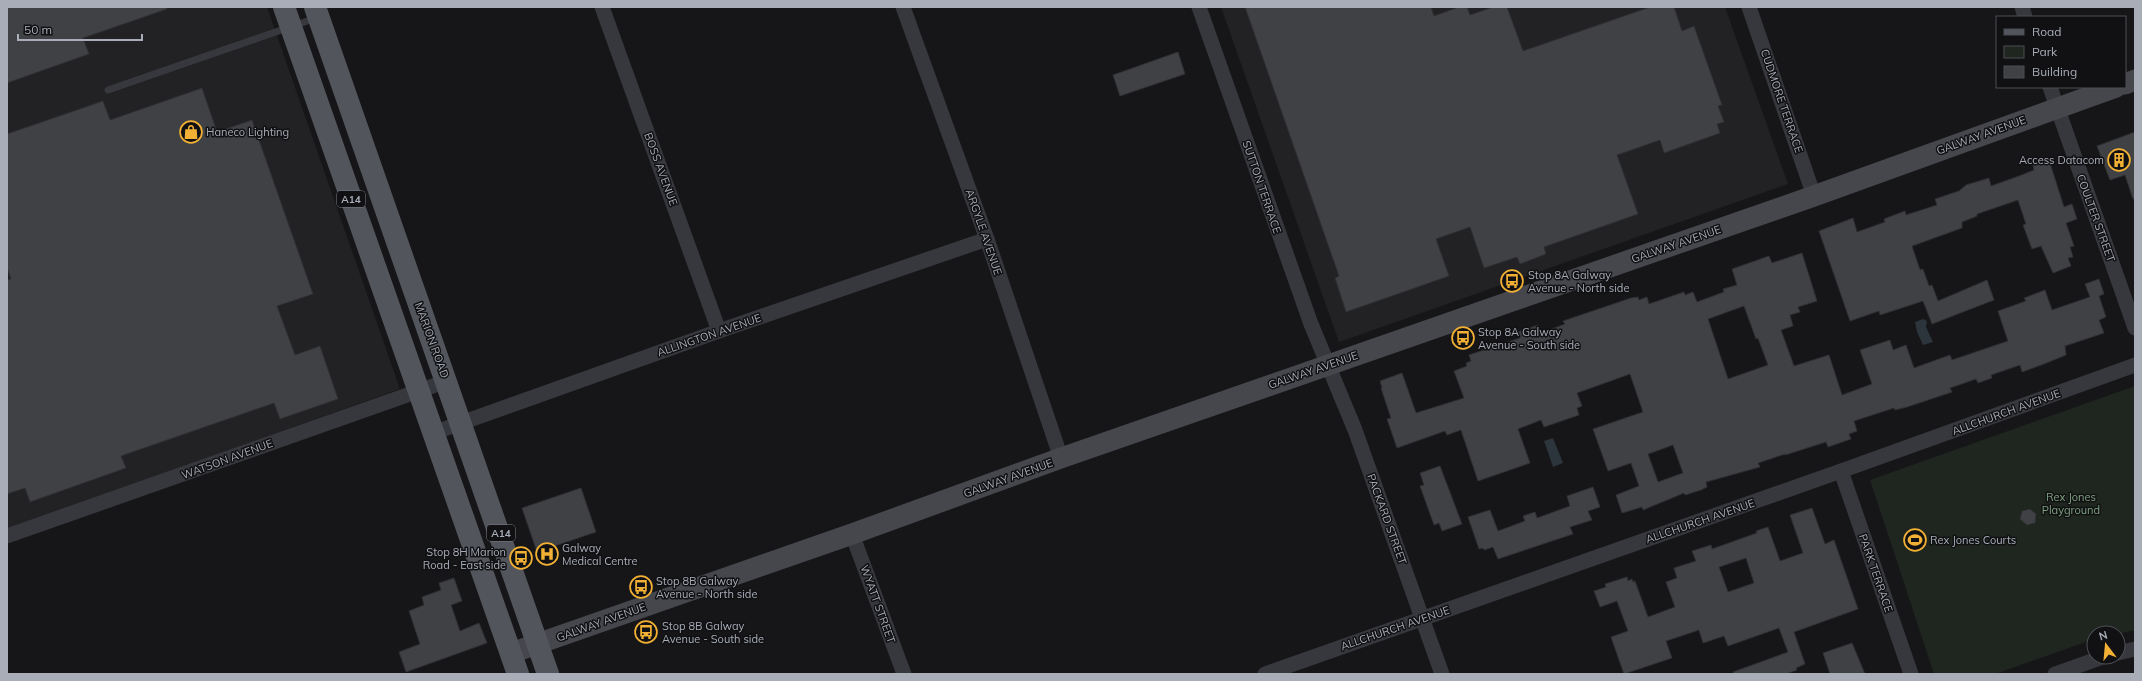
<svg xmlns="http://www.w3.org/2000/svg" width="2142" height="681" viewBox="0 0 2142 681" font-family="Mulish,sans-serif">
<style>
.built{fill:#222225}
.green{fill:#1e261f}
.water{fill:#2c353c}
.building{fill:#404145;stroke:#303034;fill-rule:evenodd}
.lines{fill:none;stroke-linecap:round;stroke-linejoin:round}
.lane{stroke:#37383d;stroke-width:7}
.street{stroke:#37383d;stroke-width:15}
.secondary{stroke:#45474d;stroke-width:21}
.primary{stroke:#53555c;stroke-width:22}
.labels{text-anchor:middle;dominant-baseline:central;stroke-width:3;stroke-linejoin:round;paint-order:stroke}
.shield{fill:#111113;stroke:#7b7e86;stroke-width:1}
.shield-label{font-size:10px;font-weight:bold;fill:#a8adb8}
.street-label{font-size:11px;fill:#a8adb8;stroke:#111113}
.poi-label{font-size:11px;fill:#a8adb8;stroke:#111113;text-anchor:start}
.park-label{font-size:11px;fill:#7fa381;stroke:#111113}
</style>
<rect width="100%" height="100%" fill="#161618"/>
<g class="built">
<polygon points="7,7 267,7 400,389 7,529"/>
<polygon points="1221,7 1725,7 1788,184 1339,342"/>
</g>
<polygon class="green" points="2135,386 2135,630 2118,634 2094,633 2094,639 1995,674 1934,674 1870,480"/>
<g class="water">
<polygon points="1923,319 1927,321 1926,327 1933,342 1923,345 1917,332 1915,322"/>
<polygon points="1553,438 1563,463 1553,467 1544,441"/>
</g>
<g class="building">
<polygon points="7,7 166,7 167,9 83,38 89,54 7,83"/>
<polygon points="1245,7 1431,7 1434,16 1459,7 1467,7 1470,15 1493,7 1507,7 1523,51 1650,7 1674,7 1682,31 1694,26 1722,105 1718,106 1724,122 1717,124 1720,133 1664,153 1660,140 1617,155 1638,214 1544,247 1546,254 1520,264 1517,257 1484,268 1470,227 1436,239 1449,276 1346,312 1335,278 1339,276"/>
<polygon points="1178,52 1185,74 1120,96 1113,75"/>
<polygon points="202,88 217,132 252,120 313,294 277,306 295,355 320,346 338,399 280,419 274,403 121,456 126,468 30,502 25,488 7,494 7,280 11,279 7,268 7,134 103,101 110,120"/>
<polygon points="2135,132 2135,199 2133,199 2125,175 2110,180 2097,146"/>
<polygon points="2049,160 2064,207 2072,204 2077,219 2066,223 2074,246 2070,247 2073,257 2068,258 2071,266 2053,273 2041,246 2032,249 2023,225 2026,224 2018,200 1977,214 1977,216 1962,222 1962,228 1912,246 1920,270 1923,269 1929,286 1932,285 1938,301 1987,280 1994,300 1932,324 1923,301 1880,315 1879,311 1850,321 1819,231 1853,218 1857,232 1885,222 1884,219 1905,211 1906,215 1937,205 1935,199 1959,191 1966,185 1989,178 1991,186 2019,176 2034,170 2033,165"/>
<path d="M1802,253L1817,301L1798,307L1800,312L1790,315L1793,326L1781,330L1794,366L1829,355L1842,395L1872,384L1860,350L1890,340L1893,350L1906,345L1914,368L1950,355L1952,360L2008,341L1998,311L2026,301L2024,298L2045,290L2052,310L2090,297L2085,284L2099,279L2104,294L2099,296L2106,317L2099,320L2104,333L2065,346L2066,355L2044,364L2022,372L2020,365L1991,375L1992,378L1978,383L1976,379L1950,388L1952,392L1907,407L1895,410L1894,408L1854,421L1857,431L1849,434L1851,439L1828,447L1826,442L1785,455V454L1758,463L1760,467L1706,482L1707,487L1701,490L1685,495L1684,493L1643,510L1642,507L1622,513L1616,495L1639,486L1631,463L1608,471L1593,429L1643,412L1630,374L1577,393L1582,406L1577,408L1579,415L1544,427L1541,420L1518,429L1530,463L1478,481L1461,430L1447,435L1445,431L1397,448L1387,419L1391,418L1381,388H1382L1380,381L1402,373L1416,413L1464,398L1454,371L1467,366L1466,363L1471,361L1469,355L1520,338L1518,332L1538,325L1541,333L1565,324L1563,321L1631,298L1638,297L1639,300L1647,297L1649,304L1684,292L1685,295L1693,292L1697,302L1724,292L1723,289L1737,285L1732,269L1769,256L1772,263ZM1744,306L1756,339L1758,338L1768,365L1728,379L1708,319ZM1673,445L1683,473L1658,482L1648,454Z"/>
<polygon points="1440,466 1462,524 1442,531 1439,523 1434,525 1420,486 1424,485 1420,473"/>
<polygon points="1593,487 1600,507 1588,511 1592,520 1570,527 1573,534 1498,559 1493,547 1484,550 1483,548 1479,549 1468,517 1490,510 1498,531 1525,521 1523,516 1535,512 1537,518 1570,506 1567,496"/>
<polygon points="581,488 596,532 537,552 522,508"/>
<path d="M1812,508L1825,544L1834,540L1858,609L1794,632L1805,664L1796,668L1797,670L1786,674H1734L1733,672L1788,652L1779,628L1728,646L1724,636L1703,643L1699,630L1666,641L1672,658L1624,674L1611,637L1628,631L1617,601L1600,607L1594,591L1606,587L1605,584L1627,577L1628,581L1632,579L1633,582L1635,581L1648,617L1675,607L1666,582L1677,578L1674,568L1696,561L1692,551L1711,545L1712,549L1757,533L1756,531L1768,527L1780,561L1803,553L1790,515ZM1746,558L1754,583L1728,592L1719,567Z"/>
<polygon points="2030,509 2036,514 2035,523 2027,525 2020,519 2022,511"/>
<polygon points="454,578 462,601 451,605 460,631 479,623 487,643 406,672 399,652 420,644 409,611 424,605 422,597 441,590 439,583"/>
<polygon points="1852,643 1865,674 1830,674 1823,653"/>
</g>
<g class="lines">
<polyline class="lane" points="108,90 316,18"/>
<g class="street">
<polyline points="602,7 719,331"/>
<polyline points="903,7 987,239 1061,458"/>
<polyline points="1199,7 1311,324 1355,430 1442,674"/>
<polyline points="1749,7 1814,196"/>
<polyline points="2022,7 2025,17"/>
<polyline points="2050,87 2135,328"/>
<polyline points="433,433 719,331 987,239"/>
<polyline points="1841,471 1911,674"/>
<polyline points="852,534 904,674"/>
<polyline points="7,536 447,381"/>
<polyline points="2118,653 2135,649"/>
<polyline points="1265,674 1841,471 2135,365"/>
<polyline points="2055,674 2103,657"/>
</g>
<g class="secondary">
<polyline points="2125,84 2135,80"/>
<polyline points="511,653 852,534 1061,458 1814,196 2116,87"/>
</g>
<g class="primary">
<polyline points="284,7 518,674"/>
<polyline points="315,7 548,674"/>
</g>
</g>
<defs>
<g id="shop-ring" transform="scale(1.15)"><circle r="9.5" fill="#111113" stroke="#f2b134" stroke-width="1.5"/><path d="M-5-2.5h2.3a2.7 3.5 0 0 1 5.4 0H5L5.5 6h-11ZM-1.5-2.5h3a1.5 2.3 0 0 0-3 0Z" fill="#f2b134"/></g>
<g id="building-ring" transform="scale(1.15)"><circle r="9.5" fill="#111113" stroke="#f2b134" stroke-width="1.5"/><path d="M-4-6H4V6H1V3H-1V6H-4ZM-2.5-4.3h1.7v1.8h-1.7ZM.8-4.3h1.7v1.8H.8ZM-2.5-1h1.7V.8h-1.7ZM.8-1h1.7V.8H.8Z" fill="#f2b134"/></g>
<g id="bus-ring" transform="scale(1.15)"><circle r="9.5" fill="#111113" stroke="#f2b134" stroke-width="1.5"/><path d="M-5-6H5V4H4V6H2V4H-2V6H-4V4H-5ZM-3.5-4V0h7V-4ZM-3.5 1.2v1.5H-2V1.2ZM2 1.2v1.5H3.5V1.2Z" fill="#f2b134"/></g>
<g id="stadium-ring" transform="scale(1.15)"><circle r="9.5" fill="#111113" stroke="#f2b134" stroke-width="1.5"/><path d="M0-5a6.5 5 0 1 0 0 10a6.5 5 0 1 0 0-10ZM-3.5-1.8h7v3.6h-7Z" fill="#f2b134"/></g>
<g id="hospital-ring" transform="scale(1.15)"><circle r="9.5" fill="#111113" stroke="#f2b134" stroke-width="1.5"/><path d="M-5-5h3v3.5h4V-5h3V5h-3V1.5h-4V5h-3Z" fill="#f2b134"/></g>
</defs>
<g fill-rule="evenodd">
<use href="#shop-ring" x="191" y="132"/>
<use href="#building-ring" x="2119" y="160"/>
<use href="#bus-ring" x="1512" y="281"/>
<use href="#bus-ring" x="1463" y="338"/>
<use href="#stadium-ring" x="1915" y="540"/>
<use href="#hospital-ring" x="547" y="554"/>
<use href="#bus-ring" x="521" y="558"/>
<use href="#bus-ring" x="641" y="587"/>
<use href="#bus-ring" x="646" y="632"/>
</g>
<g class="labels">
<g class="shield">
<rect x="337" y="191" width="28" height="16" rx="3"/>
<rect x="487" y="525" width="28" height="16" rx="3"/>
</g>
<g class="shield-label">
<text x="351" y="199">A14</text>
<text x="501" y="533">A14</text>
</g>
<g class="street-label">
<text transform="translate(1782 101) rotate(71)">CUDMORE TERRACE</text>
<text transform="translate(1981 135) rotate(-20)">GALWAY AVENUE</text>
<text transform="translate(661 169) rotate(70)">BOSS AVENUE</text>
<text transform="translate(1262 187) rotate(71)">SUTTON TERRACE</text>
<text transform="translate(2096 218) rotate(70)">COULTER STREET</text>
<text transform="translate(984 232) rotate(71)">ARGYLE AVENUE</text>
<text transform="translate(1676 244) rotate(-19)">GALWAY AVENUE</text>
<text transform="translate(709 335) rotate(-19)">ALLINGTON AVENUE</text>
<text transform="translate(432 340) rotate(70)">MARION ROAD</text>
<text transform="translate(1313 370) rotate(-19)">GALWAY AVENUE</text>
<text transform="translate(2006 412) rotate(-20)">ALLCHURCH AVENUE</text>
<text transform="translate(227 459) rotate(-20)">WATSON AVENUE</text>
<text transform="translate(1008 478) rotate(-20)">GALWAY AVENUE</text>
<text transform="translate(1387 519) rotate(70)">PACKARD STREET</text>
<text transform="translate(1700 521) rotate(-19)">ALLCHURCH AVENUE</text>
<text transform="translate(1876 573) rotate(71)">PARK TERRACE</text>
<text transform="translate(878 604) rotate(70)">WYATT STREET</text>
<text transform="translate(601 622) rotate(-20)">GALWAY AVENUE</text>
<text transform="translate(1395 628) rotate(-19)">ALLCHURCH AVENUE</text>
</g>
<g class="poi-label">
<text x="206" y="132">Haneco Lighting</text>
<text x="2104" y="160" text-anchor="end">Access Datacom</text>
<text x="1528" y="275">Stop 8A Galway<tspan x="1528" dy="13">Avenue - North side</tspan></text>
<text x="1478" y="332">Stop 8A Galway<tspan x="1478" dy="13">Avenue - South side</tspan></text>
<text x="1930" y="540">Rex Jones Courts</text>
<text x="562" y="548">Galway<tspan x="562" dy="13">Medical Centre</tspan></text>
<text x="506" y="552" text-anchor="end">Stop 8H Marion<tspan x="506" dy="13">Road - East side</tspan></text>
<text x="656" y="581">Stop 8B Galway<tspan x="656" dy="13">Avenue - North side</tspan></text>
<text x="662" y="626">Stop 8B Galway<tspan x="662" dy="13">Avenue - South side</tspan></text>
</g>
<g class="park-label">
<text x="2071" y="497">Rex Jones<tspan x="2071" dy="13">Playground</tspan></text>
</g>
</g>
<rect width="2142" height="681" fill="none" stroke="#a8adb8" stroke-width="16"/>
<rect x="1996" y="16" width="130" height="72" fill="#111113" stroke="#4d4f55"/>
<rect x="2004" y="29" width="20" height="6" fill="#53555c" stroke="#4d4f55"/>
<text x="2032" y="36" font-size="12" fill="#a8adb8">Road</text>
<rect x="2004" y="46" width="20" height="12" fill="#1e261f" stroke="#4d4f55"/>
<text x="2032" y="56" font-size="12" fill="#a8adb8">Park</text>
<rect x="2004" y="66" width="20" height="12" fill="#404145" stroke="#4d4f55"/>
<text x="2032" y="76" font-size="12" fill="#a8adb8">Building</text>
<g transform="translate(2106 645) rotate(344)"><circle r="19" fill="#111113" stroke="#4d4f55"/>
<path d="M0-3L7 15L0 10L-7 15Z" fill="#f2b134"/>
<text y="-6" font-size="11" font-weight="bold" text-anchor="middle" fill="#a8adb8">N</text>
</g>
<path d="M18 34v6h124v-6" fill="none" stroke="#a8adb8" stroke-width="2"/>
<text x="24" y="34" font-size="12" fill="#a8adb8" stroke="#111113" stroke-width="3" paint-order="stroke">50 m</text>
</svg>
